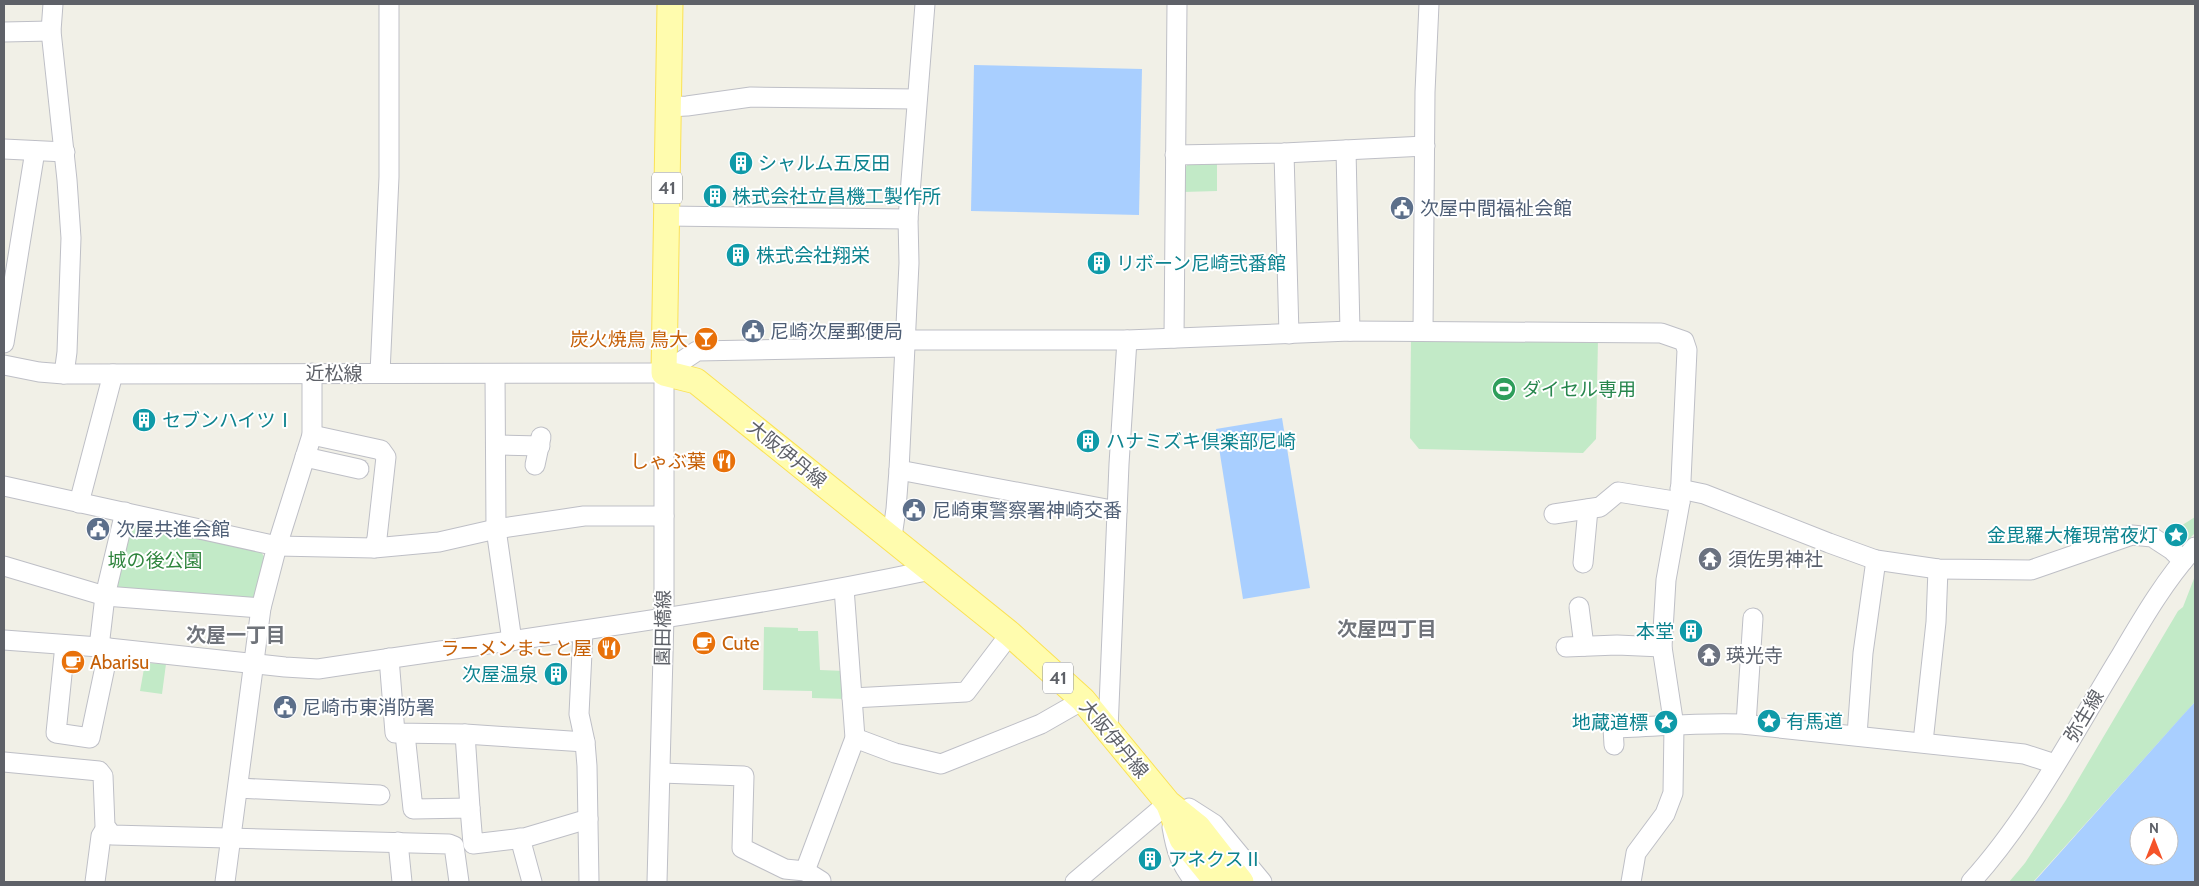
<svg xmlns="http://www.w3.org/2000/svg" width="2199" height="886" viewBox="0 0 2199 886" font-family="Cabin,'Noto Sans JP',sans-serif">
<style>
.green{fill:#c2eac7}
.water{fill:#a9cfff;fill-rule:evenodd}
.lines{fill:none;stroke-linecap:round;stroke-linejoin:round}
.minor-casing{stroke:#bebfc6;stroke-width:21}
.major-casing{stroke:#fbe256;stroke-width:27}
.minor{stroke:#fff;stroke-width:19}
.major{stroke:#fffcae;stroke-width:25}
.labels{text-anchor:middle;dominant-baseline:central;stroke-width:4;stroke-linejoin:round;paint-order:stroke}
.shield{fill:#fff;stroke:#8e9095;stroke-width:1}
.shield-label{font-size:18px;font-weight:bold;fill:#5e6168}
.culture-label{font-size:19px;fill:#0d838f;stroke:#fff;text-anchor:start}
.service-label{font-size:19px;fill:#4e5e75;stroke:#fff;text-anchor:start}
.food-label{font-size:19px;fill:#c56008;stroke:#fff;text-anchor:end}
.street-label{font-size:19px;fill:#5e6168;stroke:#fff}
.leisure-label{font-size:19px;fill:#27864d;stroke:#fff;text-anchor:start}
.worship-label{font-size:19px;fill:#5b616d;stroke:#fff;text-anchor:start}
.park-label{font-size:19px;fill:#30853e;stroke:#fff}
.neighbourhood-label{font-size:20px;font-weight:bold;fill:#6f737a;stroke:#fff}
</style>
<rect width="100%" height="100%" fill="#f1f0e7"/>
<g class="green">
<polygon points="1192,159 1217,159 1217,191 1183,192 1184,169"/>
<polygon points="1411,335 1598,339 1596,439 1583,453 1419,449 1410,438"/>
<polygon points="2195,517 2195,533 2184,544 2176,542 2181,534 2176,529"/>
<polygon points="137,521 258,548 266,559 256,599 118,592 113,584 128,527"/>
<polygon points="2195,576 2195,702 2033,882 2009,882 2025,863 2066,800 2178,611 2183,607"/>
<polygon points="764,627 798,628 798,631 818,631 820,670 845,671 847,699 812,698 812,691 763,690"/>
<polygon points="145,663 166,664 162,694 140,691"/>
</g>
<g class="water">
<polygon points="974,65 1142,69 1139,215 971,211"/>
<polygon points="1282,418 1310,588 1243,599 1216,429"/>
<path d="M2195,702V882H2034L2183,715ZM2139,826H2169V856H2139Z"/>
</g>
<g class="lines">
<g class="minor-casing">
<g id="minor">
<polyline points="53,4 51,31 67,180 71,238 67,352 64,374"/>
<polyline points="4,32 51,31"/>
<polyline points="668,107 687,106 751,97 917,99"/>
<polyline points="4,149 65,152"/>
<polyline points="1346,150 1350,331"/>
<polyline points="1284,153 1289,334"/>
<polyline points="1175,155 1284,153 1425,146"/>
<polyline points="666,216 908,219"/>
<polyline points="1423,331 1425,92 1429,4"/>
<polyline points="1174,338 1177,4"/>
<polyline points="905,340 1127,340 1350,331 1661,333 1684,341 1687,350 1680,502 1666,580 1662,647 1674,726 1673,793 1665,814 1636,853 1631,882"/>
<polyline points="4,343 35,151"/>
<polyline points="4,365 39,372 64,374 664,373"/>
<polyline points="380,373 389,177 389,4"/>
<polyline points="664,373 697,351 905,347"/>
<polyline points="495,374 496,529 512,641"/>
<polyline points="312,435 381,450 386,457 377,538 374,548"/>
<polyline points="496,445 540,446"/>
<polyline points="305,457 359,469"/>
<polyline points="535,465 541,437"/>
<polyline points="899,470 1117,511"/>
<polyline points="4,486 277,546 374,548 439,542 496,529 584,516 664,516"/>
<polyline points="1680,489 1704,494 1829,543 1876,560 1938,569 2031,570 2132,535 2152,537 2172,550 2183,561"/>
<polyline points="79,503 113,374"/>
<polyline points="1554,514 1600,507 1618,492 1680,502"/>
<polyline points="892,537 896,509 899,470 909,263 908,219 925,4"/>
<polyline points="1583,563 1588,509"/>
<polyline points="4,566 105,596 261,608"/>
<polyline points="1579,607 1584,646"/>
<polyline points="583,632 579,714 585,742 587,766 589,882"/>
<path d="M4,640L99,647L285,667L318,669C523,638 728,613 931,570"/>
<polyline points="65,645 56,733 90,738 109,648"/>
<polyline points="99,647 105,596 125,512"/>
<polyline points="1566,647 1617,645 1662,647"/>
<polyline points="389,658 395,733 465,734 585,742"/>
<polyline points="852,698 966,692 1010,634"/>
<polyline points="1746,724 1753,618"/>
<polyline points="1108,730 1119,464 1127,340"/>
<polyline points="405,734 413,809 470,808 473,844 524,838 588,819"/>
<polyline points="465,734 470,808"/>
<polyline points="1857,735 1863,653 1876,560"/>
<polyline points="855,738 895,753 941,764 1041,724 1083,700"/>
<polyline points="1923,742 1936,622 1938,569"/>
<path d="M1614,745L1613,728C1656,727 1699,722 1742,724L2024,754L2055,764"/>
<polyline points="4,762 99,771 103,776 105,826 112,835 449,844 454,846 459,882"/>
<polyline points="661,773 744,776 742,848 785,869 805,871 821,881 821,882"/>
<polyline points="238,788 380,795"/>
<polyline points="1189,808 1214,824 1262,882"/>
<path d="M1172,827C1176,851 1180,863 1195,882"/>
<polyline points="520,838 532,882"/>
<polyline points="398,842 402,882"/>
<polyline points="805,871 855,738 844,588"/>
<polyline points="95,882 101,836 106,828"/>
<polyline points="225,882 261,608 277,546 312,435 312,373"/>
<polyline points="657,882 664,617 664,373"/>
<polyline points="1075,882 1168,803"/>
<path d="M1971,882C2030,817 2074,732 2120,657C2143,618 2165,580 2195,547"/>
</g>
</g>
<g class="major-casing">
<g id="major">
<polyline points="670,4 664,373 696,381 1010,634 1083,700 1168,803 1198,827 1241,882"/>
<polyline points="1169,805 1182,839 1217,882"/>
</g>
</g>
<use href="#minor" class="minor"/>
<use href="#major" class="major"/>
</g>
<defs>
<g id="building-disc" transform="scale(1.25)"><circle r="9.5" fill="#0f9aa8" stroke="#fff"/><path d="M-4-6H4V6H1V3H-1V6H-4ZM-2.5-4.3h1.7v1.8h-1.7ZM.8-4.3h1.7v1.8H.8ZM-2.5-1h1.7V.8h-1.7ZM.8-1h1.7V.8H.8Z" fill="#fff"/></g>
<g id="civic-disc" transform="scale(1.25)"><circle r="9.5" fill="#5c6f8a" stroke="#fff"/><path d="M-.6-6.5H3V-4.5H.6V-3L4-1V1h2V6H-6V1h2V-1L-.6-3ZM-1.2 2.5V6h2.4V2.5Z" fill="#fff"/></g>
<g id="bar-disc" transform="scale(1.25)"><circle r="9.5" fill="#e8710a" stroke="#fff"/><path d="M-6-5H6L.8 .8V4.5H3.5V6h-7V4.5H-.8V.8Z" fill="#fff"/></g>
<g id="stadium-disc" transform="scale(1.25)"><circle r="9.5" fill="#2e9e5b" stroke="#fff"/><path d="M0-5a6.5 5 0 1 0 0 10a6.5 5 0 1 0 0-10ZM-3.5-1.8h7v3.6h-7Z" fill="#fff"/></g>
<g id="restaurant-disc" transform="scale(1.25)"><circle r="9.5" fill="#e8710a" stroke="#fff"/><path d="M-5-6h1v4h1v-4h1v4h1v-4h1v5L-1.5 .5V6h-2V.5L-5-1ZM5-6V6H3V1.5H1.5Q1.5-4 5-6Z" fill="#fff"/></g>
<g id="sight-disc" transform="scale(1.25)"><circle r="9.5" fill="#0f9aa8" stroke="#fff"/><path d="M0-6L1.8-2.2L6-1.7L2.9 1.2L3.7 5.4L0 3.3L-3.7 5.4L-2.9 1.2L-6-1.7L-1.8-2.2Z" fill="#fff"/></g>
<g id="temple-disc" transform="scale(1.25)"><circle r="9.5" fill="#6b7280" stroke="#fff"/><path d="M0-6L5-2H3V0L6.5 2.5H4V6H1.5V3h-3V6H-4V2.5H-6.5L-3 0V-2H-5Z" fill="#fff"/></g>
<g id="cafe-disc" transform="scale(1.25)"><circle r="9.5" fill="#e8710a" stroke="#fff"/><path d="M-5.5-4.5H6V0H3Q3 3.5 0 3.5H-2.5Q-5.5 3.5-5.5 0ZM3-3.2v2h1.7v-2ZM-6 4.5H4V6H-6Z" fill="#fff"/></g>
</defs>
<g fill-rule="evenodd">
<use href="#building-disc" x="741" y="163"/>
<use href="#building-disc" x="715" y="196"/>
<use href="#civic-disc" x="1402" y="208"/>
<use href="#building-disc" x="738" y="255"/>
<use href="#building-disc" x="1099" y="263"/>
<use href="#civic-disc" x="753" y="331"/>
<use href="#bar-disc" x="706" y="339"/>
<use href="#stadium-disc" x="1504" y="389"/>
<use href="#building-disc" x="144" y="420"/>
<use href="#building-disc" x="1088" y="441"/>
<use href="#restaurant-disc" x="724" y="461"/>
<use href="#civic-disc" x="914" y="510"/>
<use href="#civic-disc" x="98" y="529"/>
<use href="#sight-disc" x="2176" y="535"/>
<use href="#temple-disc" x="1710" y="559"/>
<use href="#building-disc" x="1691" y="631"/>
<use href="#cafe-disc" x="704" y="643"/>
<use href="#restaurant-disc" x="609" y="648"/>
<use href="#temple-disc" x="1709" y="655"/>
<use href="#cafe-disc" x="73" y="662"/>
<use href="#building-disc" x="556" y="674"/>
<use href="#civic-disc" x="285" y="707"/>
<use href="#sight-disc" x="1769" y="721"/>
<use href="#sight-disc" x="1666" y="722"/>
<use href="#building-disc" x="1150" y="859"/>
</g>
<g class="labels">
<g class="shield">
<rect x="652" y="172.5" width="30" height="31" rx="4"/>
<rect x="1043" y="662.5" width="30" height="31" rx="4"/>
</g>
<g class="shield-label">
<text x="667" y="188">41</text>
<text x="1058" y="678">41</text>
</g>
<g class="culture-label">
<text x="758" y="163">シャルム五反田</text>
<text x="732" y="196">株式会社立昌機工製作所</text>
<text x="756" y="255">株式会社翔栄</text>
<text x="1116" y="263">リボーン尼崎弐番館</text>
<text x="162" y="420">セブンハイツⅠ</text>
<text x="1106" y="441">ハナミズキ倶楽部尼崎</text>
<text x="2158" y="535" text-anchor="end">金毘羅大権現常夜灯</text>
<text x="1674" y="631" text-anchor="end">本堂</text>
<text x="538" y="674" text-anchor="end">次屋温泉</text>
<text x="1786" y="721">有馬道</text>
<text x="1648" y="722" text-anchor="end">地蔵道標</text>
<text x="1168" y="859">アネクスⅡ</text>
</g>
<g class="service-label">
<text x="1420" y="208">次屋中間福祉会館</text>
<text x="770" y="331">尼崎次屋郵便局</text>
<text x="932" y="510">尼崎東警察署神崎交番</text>
<text x="116" y="529">次屋共進会館</text>
<text x="302" y="707">尼崎市東消防署</text>
</g>
<g class="food-label">
<text x="688" y="339">炭火焼鳥 鳥大</text>
<text x="706" y="461">しゃぶ葉</text>
<text x="722" y="643" text-anchor="start">Cute</text>
<text x="592" y="648">ラーメンまこと屋</text>
<text x="90" y="662" text-anchor="start">Abarisu</text>
</g>
<g class="street-label">
<text x="334" y="373">近松線</text>
<text transform="translate(787 454) rotate(39)">大阪伊丹線</text>
<text transform="translate(663 628) rotate(-89)">園田橋線</text>
<text transform="translate(2084 716) rotate(-59)">弥生線</text>
<text transform="translate(1114 739) rotate(50)">大阪伊丹線</text>
</g>
<g class="leisure-label">
<text x="1522" y="389">ダイセル専用</text>
</g>
<g class="worship-label">
<text x="1728" y="559">須佐男神社</text>
<text x="1726" y="655">瑛光寺</text>
</g>
<g class="park-label">
<text x="155" y="560">城の後公園</text>
</g>
<g class="neighbourhood-label">
<text x="1387" y="629">次屋四丁目</text>
<text x="236" y="635">次屋一丁目</text>
</g>
</g>
<rect width="2199" height="886" fill="none" stroke="#5e6168" stroke-width="10"/>
<g transform="translate(2154 841)"><circle r="24" fill="#ffffff" stroke="#bfc0c3"/>
<path d="M0-4L9 19L0 12L-9 19Z" fill="#f55329"/>
<text y="-8" font-size="14" font-weight="bold" text-anchor="middle" fill="#5e6168">N</text>
</g>
</svg>
